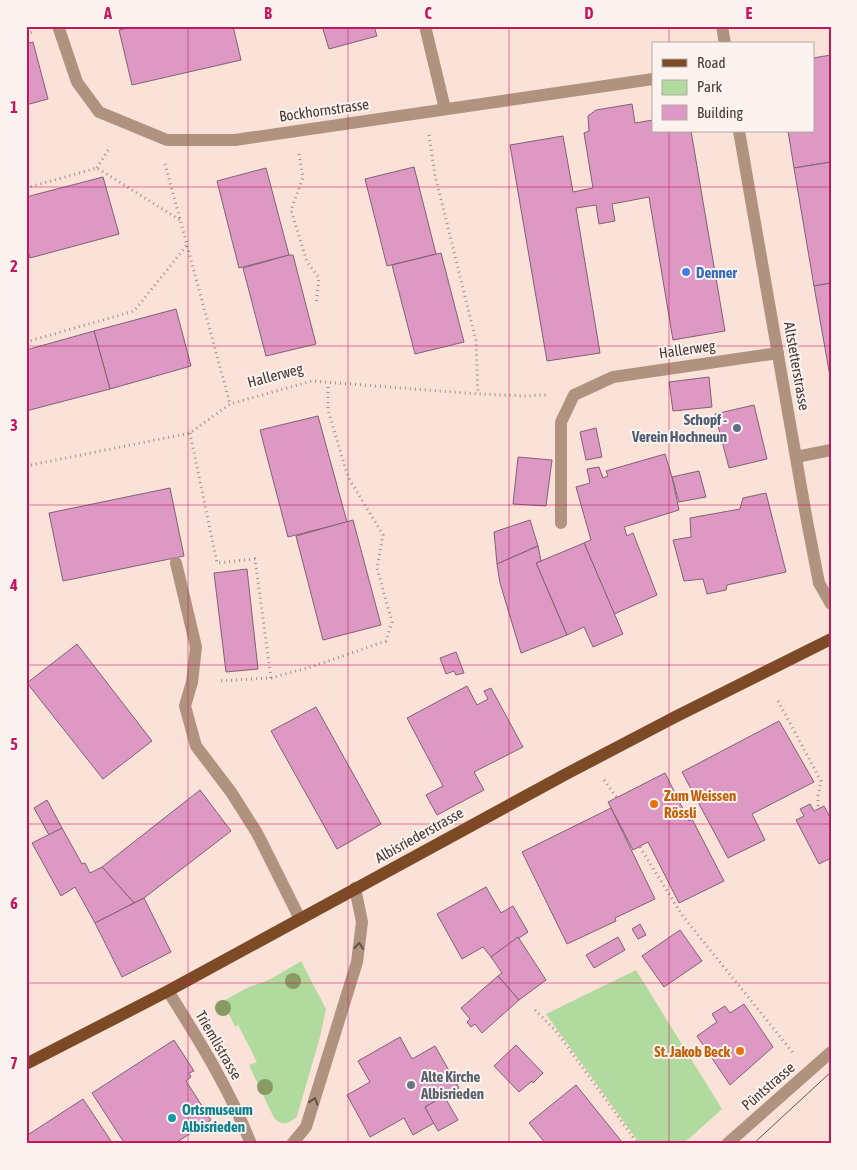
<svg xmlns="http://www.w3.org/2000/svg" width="857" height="1170" viewBox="0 0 857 1170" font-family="'Asap Condensed',sans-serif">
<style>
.green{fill:#b1da9f}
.building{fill:#dd99c4;stroke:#816174}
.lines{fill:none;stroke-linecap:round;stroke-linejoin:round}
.path{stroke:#a28d86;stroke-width:3;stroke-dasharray:1 4;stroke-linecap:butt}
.minor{stroke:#af937f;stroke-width:12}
.major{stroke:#7c4b26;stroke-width:12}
.tram{stroke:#65544d;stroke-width:1}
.tree{fill:#899b63}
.oneway{stroke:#625046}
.grid{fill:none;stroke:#c2185b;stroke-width:1;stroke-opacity:0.55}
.shop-dot{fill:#3f7fe0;stroke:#fcf3f0;stroke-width:2}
.service-dot{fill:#5c6f8a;stroke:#fcf3f0;stroke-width:2}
.food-dot{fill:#e8710a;stroke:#fcf3f0;stroke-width:2}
.worship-dot{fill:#6b7280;stroke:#fcf3f0;stroke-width:2}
.culture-dot{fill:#0f9aa8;stroke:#fcf3f0;stroke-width:2}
.labels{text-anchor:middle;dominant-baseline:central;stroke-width:4;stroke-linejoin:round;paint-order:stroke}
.street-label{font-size:15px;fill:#493933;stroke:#fcf3f0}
.shop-label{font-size:15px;font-weight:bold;fill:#366cbe;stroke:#fcf3f0;text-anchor:start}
.service-label{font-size:15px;font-weight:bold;fill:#4e5e75;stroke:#fcf3f0;text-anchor:end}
.food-label{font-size:15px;font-weight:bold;fill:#c56008;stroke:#fcf3f0;text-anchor:start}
.worship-label{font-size:15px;font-weight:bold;fill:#5b616d;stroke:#fcf3f0;text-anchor:start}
.culture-label{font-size:15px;font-weight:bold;fill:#0d838f;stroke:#fcf3f0;text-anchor:start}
.neatline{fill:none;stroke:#c2185b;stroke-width:2}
.grid-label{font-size:16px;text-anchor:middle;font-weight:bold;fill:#c2185b}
</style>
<rect width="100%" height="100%" fill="#fbe2d9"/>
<g class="green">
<path d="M301,961L326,1009L320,1037L297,1116C290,1125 279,1126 273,1116L249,1065L257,1062L238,1025L235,1027L223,1001L249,987L269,980Z"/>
<polygon points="636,970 722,1109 683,1144 640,1144 546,1014"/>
</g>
<g class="building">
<polygon points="136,26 233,26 241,60 132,85 119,30"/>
<polygon points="322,26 374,26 377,36 329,49"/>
<polygon points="33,42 48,99 26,105 26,44"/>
<polygon points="831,55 831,162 794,168 788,131 813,131 813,58"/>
<polygon points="632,104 635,123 653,120 653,131 691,131 725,331 673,340 649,197 612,204 615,221 599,224 596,205 576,208 600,353 547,361 510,145 563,136 573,192 593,188 584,133 589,131 588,116 596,110"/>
<polygon points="831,162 831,283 814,286 794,168"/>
<polygon points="414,167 436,254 387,266 365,179"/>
<polygon points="266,168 289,255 239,268 217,181"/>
<polygon points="103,177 119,234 30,258 26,244 26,197"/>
<polygon points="441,253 464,342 415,354 392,265"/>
<polygon points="289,255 293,255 316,344 266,356 243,268"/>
<polygon points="831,283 831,382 814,286"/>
<polygon points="176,309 191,366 110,389 94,331"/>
<polygon points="94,331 110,389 26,411 26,350"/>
<polygon points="709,377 712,407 673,411 669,382"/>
<polygon points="754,405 767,459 729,468 715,414"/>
<polygon points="318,416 347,522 288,537 260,430"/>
<polygon points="596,428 602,457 586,460 580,432"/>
<polygon points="665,454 672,477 679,510 624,527 627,536 633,533 657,595 614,614 584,543 591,540 576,487 590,483 587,469 599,467 603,478 608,476 606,471"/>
<polygon points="518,457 552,460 546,506 513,504"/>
<polygon points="699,471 706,497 679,502 672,477"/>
<polygon points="170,488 184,556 63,581 49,513"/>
<polygon points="766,493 786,572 727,585 726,590 707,594 703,579 684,581 673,540 691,537 690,518 740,509 743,498"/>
<polygon points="353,520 381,625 323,640 296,536"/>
<polygon points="530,520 538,546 497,564 494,532"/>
<polygon points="584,543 623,634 593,647 584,627 567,635 536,563"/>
<polygon points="538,546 541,561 536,563 567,635 521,653 500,583 497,564"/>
<polygon points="247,569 258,669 226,672 214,573"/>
<polygon points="77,644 152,741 103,779 27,683"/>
<polygon points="456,652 464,673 456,675 454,671 446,674 440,658"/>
<polygon points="467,686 477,705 488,699 484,691 491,688 523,747 474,772 484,790 437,815 426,795 443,786 407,718"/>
<polygon points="316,707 381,824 337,849 271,731"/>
<polygon points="779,721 814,782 752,814 765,840 728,858 682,772"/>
<polygon points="665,773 689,821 692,819 724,881 679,903 648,842 633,850 608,802"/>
<polygon points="200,790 231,831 144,898 134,903 102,867"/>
<polygon points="47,800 62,828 49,835 34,808"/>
<polygon points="810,804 814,811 824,806 831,819 831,858 819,864 796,820 804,816 800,809"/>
<polygon points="611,808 655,899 615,918 616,921 567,944 522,852"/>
<polygon points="62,828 82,864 85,863 90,873 102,867 134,903 95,923 75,887 61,896 32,843"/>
<polygon points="486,887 501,913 513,906 528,932 491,957 483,947 462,959 437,914"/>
<polygon points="144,898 171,952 122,977 95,923"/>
<polygon points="640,924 646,935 638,939 632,929"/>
<polygon points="680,930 702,961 664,987 642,956"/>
<polygon points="518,937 546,980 519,1000 498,976 502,973 491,957"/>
<polygon points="618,937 625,950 594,968 586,955"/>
<polygon points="498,976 519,1000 482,1033 475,1024 471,1027 467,1022 470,1019 461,1008"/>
<polygon points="744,1004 773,1047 730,1085 697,1036 717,1022 712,1014 725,1006 730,1013"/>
<polygon points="400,1037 412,1059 435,1046 459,1088 425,1107 434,1123 413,1135 404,1118 370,1137 347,1095 370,1082 358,1061"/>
<polygon points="174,1040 194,1071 189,1073 191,1077 186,1081 211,1120 174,1144 125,1144 92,1093"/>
<polygon points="516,1045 543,1073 533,1083 532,1081 519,1092 494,1066"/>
<polygon points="576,1085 622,1142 620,1144 546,1144 529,1123"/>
<polygon points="444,1096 458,1120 438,1131 425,1107"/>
<polygon points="83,1099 113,1144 26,1144 26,1136"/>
</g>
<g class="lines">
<g class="path">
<polyline points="26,34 35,31"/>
<polyline points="429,135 435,175 476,341 478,394"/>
<polyline points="299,154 303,178 291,210 307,262 319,278 316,304"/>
<polyline points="165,164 230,404"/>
<polyline points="97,168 110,147"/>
<polyline points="26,188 97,168 180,220"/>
<polyline points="26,342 134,311 187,245"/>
<polyline points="190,433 217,563 255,559 271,678 217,681"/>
<polyline points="26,466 190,433 230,404 312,381 478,394 527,396 547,395"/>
<polyline points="271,678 314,666 386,641 392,622 377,568 383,535 348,477 328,410 328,383"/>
<polyline points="778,701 821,781 818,796 818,809"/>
<polyline points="604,780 617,798"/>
<polyline points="640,847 682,915 794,1054"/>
<polyline points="535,1010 556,1031 638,1144"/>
</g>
<g class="minor">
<polyline points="58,26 77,82 99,112 167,140 235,140 653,79"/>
<polyline points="425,26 445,109"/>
<polyline points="722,26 725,44"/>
<polyline points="739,131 807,521 819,583 831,604"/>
<polyline points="796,457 831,450"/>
<polyline points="561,523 561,422 574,395 613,377 778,353"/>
<polyline points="176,563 196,647 192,682 185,706 196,746 231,792 257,833 300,919"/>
<path d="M168,991C199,1040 230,1090 251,1144"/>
<polyline points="292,1144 306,1127 357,962 362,922 355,888"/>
<polyline points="727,1144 831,1052"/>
</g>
<polyline class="major" points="26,1064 168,991 568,773 675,717 831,639"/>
<polyline class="tram" points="753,1144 831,1072"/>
</g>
<g class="tree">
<circle cx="293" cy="981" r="8"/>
<circle cx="223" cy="1008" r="8"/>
<circle cx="265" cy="1087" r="8"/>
</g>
<defs><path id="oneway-chevron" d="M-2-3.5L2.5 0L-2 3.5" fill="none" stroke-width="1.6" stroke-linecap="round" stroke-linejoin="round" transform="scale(1.25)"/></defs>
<g class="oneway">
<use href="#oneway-chevron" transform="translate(359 946) rotate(-83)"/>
<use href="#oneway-chevron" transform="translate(314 1101) rotate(-73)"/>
</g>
<path class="grid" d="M188,26V1144M348,26V1144M509,26V1144M669,26V44M669,131V1144M26,187H831M26,346H831M26,505H831M26,665H831M26,824H831M26,983H831"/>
<circle class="shop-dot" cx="686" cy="272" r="5"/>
<circle class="service-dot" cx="737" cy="428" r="5"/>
<g class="food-dot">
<circle cx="654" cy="804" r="5"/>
<circle cx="740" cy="1051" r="5"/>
</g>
<circle class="worship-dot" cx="411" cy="1085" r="5"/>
<circle class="culture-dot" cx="172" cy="1118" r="5"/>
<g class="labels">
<g class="street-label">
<text transform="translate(324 110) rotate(-8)">Bockhornstrasse</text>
<text transform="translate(687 349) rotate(-8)">Hallerweg</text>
<text transform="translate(797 366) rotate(80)">Altstetterstrasse</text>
<text transform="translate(275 375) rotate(-15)">Hallerweg</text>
<text transform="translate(419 835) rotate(-29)">Albisriederstrasse</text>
<text transform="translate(219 1045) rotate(60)">Triemlistrasse</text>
<text transform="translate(768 1086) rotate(-41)">Püntstrasse</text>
</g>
<g class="shop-label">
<text x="696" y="272">Denner</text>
</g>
<g class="service-label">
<text x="727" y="419">Schopf -<tspan x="727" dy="17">Verein Hochneun</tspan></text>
</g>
<g class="food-label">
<text x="664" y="795">Zum Weissen<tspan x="664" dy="17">Rössli</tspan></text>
<text x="730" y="1051" text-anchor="end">St. Jakob Beck</text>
</g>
<g class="worship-label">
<text x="421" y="1076">Alte Kirche<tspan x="421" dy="17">Albisrieden</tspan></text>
</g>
<g class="culture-label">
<text x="182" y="1109">Ortsmuseum<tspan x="182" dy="17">Albisrieden</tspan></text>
</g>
</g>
<rect width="857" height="1170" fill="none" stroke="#fcf3f0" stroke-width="55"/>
<rect x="652" y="42" width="162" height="90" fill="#fcf3f0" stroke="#b4a9a4"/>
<rect x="662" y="59" width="25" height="8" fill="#7c4b26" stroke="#b4a9a4"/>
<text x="697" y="68" font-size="15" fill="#493933">Road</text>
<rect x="662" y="80" width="25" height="15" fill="#b1da9f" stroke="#b4a9a4"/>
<text x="697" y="92" font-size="15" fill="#493933">Park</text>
<rect x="662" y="105" width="25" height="15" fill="#dd99c4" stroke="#b4a9a4"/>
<text x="697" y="118" font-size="15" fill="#493933">Building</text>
<rect x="28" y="28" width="802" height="1114" class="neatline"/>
<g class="grid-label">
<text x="108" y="19">A</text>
<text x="268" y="19">B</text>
<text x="428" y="19">C</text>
<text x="589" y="19">D</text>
<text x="749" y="19">E</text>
<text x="14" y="113">1</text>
<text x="14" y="272">2</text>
<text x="14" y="431">3</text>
<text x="14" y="591">4</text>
<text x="14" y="750">5</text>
<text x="14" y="909">6</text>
<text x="14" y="1069">7</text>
</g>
</svg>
